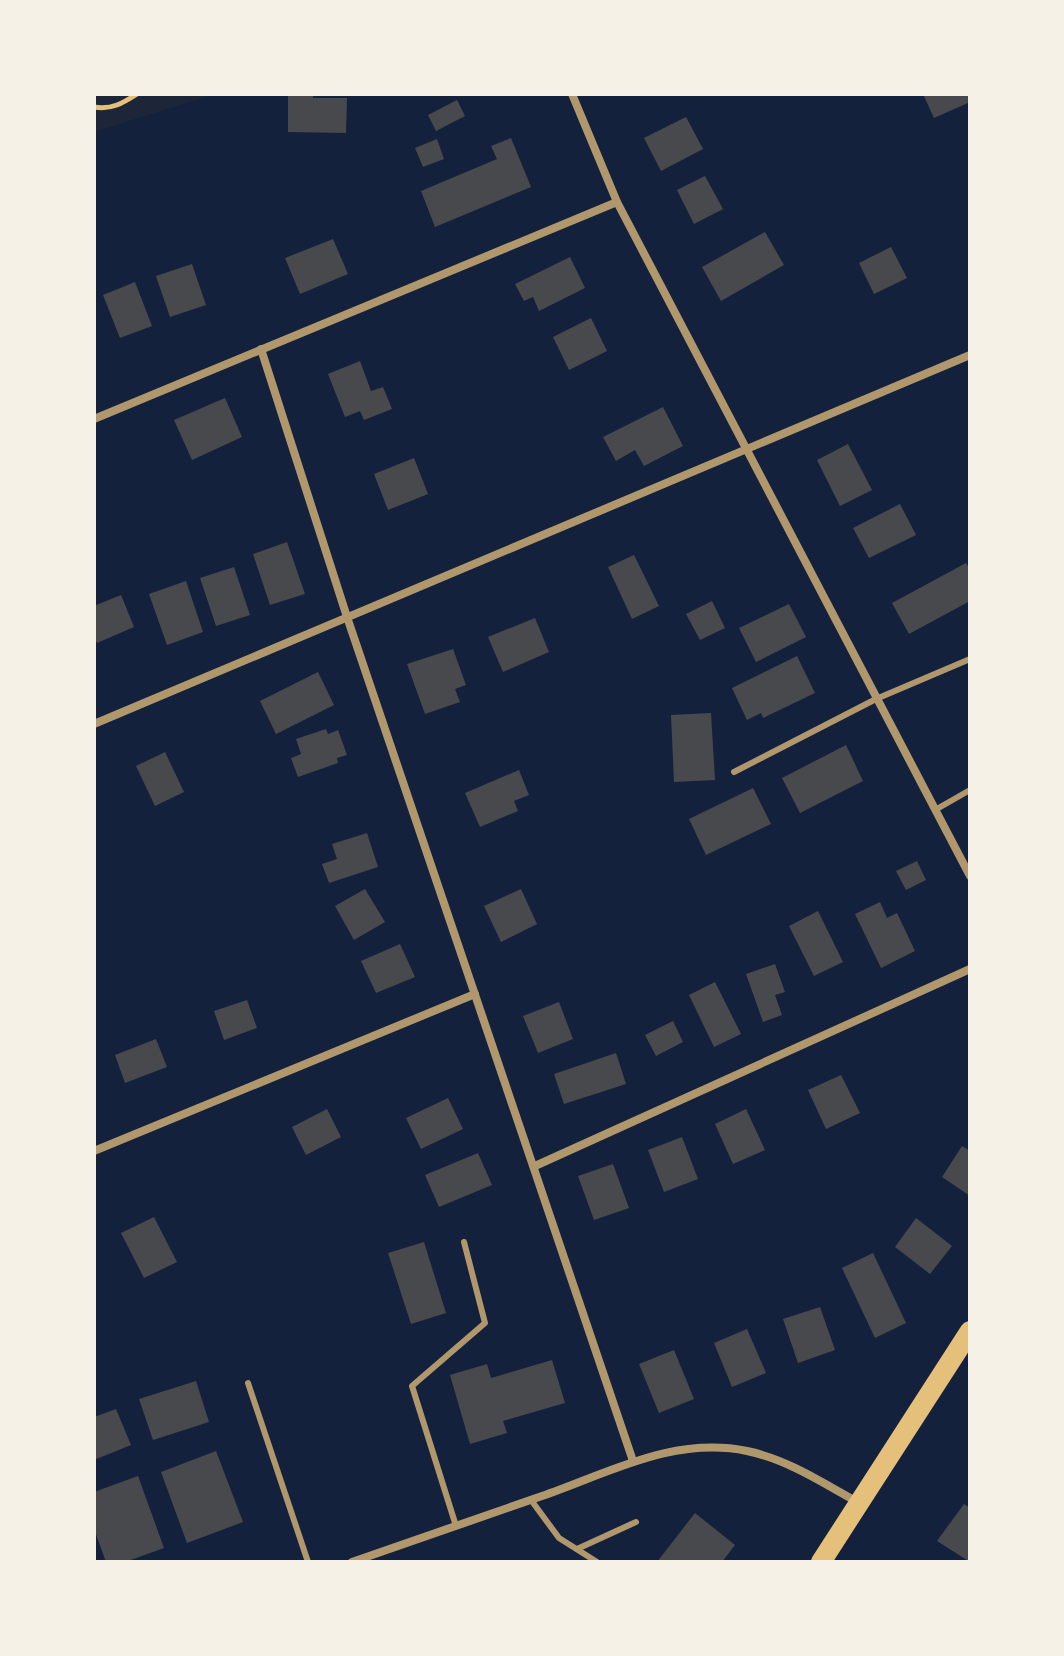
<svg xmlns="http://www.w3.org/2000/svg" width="1064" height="1656" viewBox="0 0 1064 1656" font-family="'Alegreya Sans',sans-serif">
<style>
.green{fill:#1d2539}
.building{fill:#48494c}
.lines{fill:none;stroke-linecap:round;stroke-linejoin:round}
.path{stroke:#e5c07b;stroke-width:5}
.service{stroke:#b1986c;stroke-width:6}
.minor{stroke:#b1986c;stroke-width:8}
.primary{stroke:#e5c07b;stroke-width:20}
</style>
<rect width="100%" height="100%" fill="#14213d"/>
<polygon class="green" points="94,94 215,94 94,132"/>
<g class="building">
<polygon points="288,94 313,94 313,98 347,98 346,133 288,132"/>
<polygon points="923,94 970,94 970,102 934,118"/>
<polygon points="457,100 465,116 436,131 428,115"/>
<polygon points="686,117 703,149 661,171 644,138"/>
<polygon points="511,138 531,187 435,227 421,191 497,159 491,146"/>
<polygon points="437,139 444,159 423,167 415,148"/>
<polygon points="705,176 723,209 694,224 677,190"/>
<polygon points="765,232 784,265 721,301 702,267"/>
<polygon points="333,239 348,274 300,294 285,258"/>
<polygon points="891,247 907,278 874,294 859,263"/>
<polygon points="570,257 585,288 539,311 533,297 524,301 515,284"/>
<polygon points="192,264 206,305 170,317 156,276"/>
<polygon points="135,282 152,326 120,338 103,295"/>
<polygon points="591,318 607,351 569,370 553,337"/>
<polygon points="360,361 371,391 383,387 392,409 364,420 360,411 345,417 328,374"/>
<polygon points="225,398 242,437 192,460 174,420"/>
<polygon points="663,407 683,446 644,466 635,450 616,461 603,437"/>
<polygon points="848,444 872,490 840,506 817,460"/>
<polygon points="414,458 428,494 388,510 374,474"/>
<polygon points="900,504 916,535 869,558 853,528"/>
<polygon points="287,542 305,594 270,605 253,554"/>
<polygon points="634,555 659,606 632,619 608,567"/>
<polygon points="966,563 970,569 970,601 909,634 892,603"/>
<polygon points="234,567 250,615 216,626 200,578"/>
<polygon points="186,581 203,632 167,645 149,594"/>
<polygon points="121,595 134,627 97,643 94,637 94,606"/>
<polygon points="712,601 725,628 700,640 686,614"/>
<polygon points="789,604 806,637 756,662 739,628"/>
<polygon points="535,618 549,652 503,672 488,637"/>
<polygon points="453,649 466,685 455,689 460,702 425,714 407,664"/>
<polygon points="797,656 815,693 763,718 761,713 747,720 732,688"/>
<polygon points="318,672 334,705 276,734 260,701"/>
<polygon points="711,713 715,780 674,782 671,715"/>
<polygon points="326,729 328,734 338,730 347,755 337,758 338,763 298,777 291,758 301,754 296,739"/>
<polygon points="846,745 863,781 800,813 782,778"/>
<polygon points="165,752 184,792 155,806 136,766"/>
<polygon points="519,770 529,795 514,801 518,811 480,827 465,793"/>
<polygon points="753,788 771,824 706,855 689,819"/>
<polygon points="367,833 378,867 329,883 322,864 337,859 332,844"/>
<polygon points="917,861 926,880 906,890 896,871"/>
<polygon points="365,889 385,922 354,940 335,906"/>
<polygon points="521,889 537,924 501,942 484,906"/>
<polygon points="880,902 887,918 897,913 915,951 881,968 855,914"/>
<polygon points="818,911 843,962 814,976 789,926"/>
<polygon points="400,944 415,977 376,993 361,961"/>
<polygon points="775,964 785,992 775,995 782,1015 763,1022 746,974"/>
<polygon points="715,982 741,1034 714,1047 689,995"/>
<polygon points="247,1000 257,1028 224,1040 214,1011"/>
<polygon points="559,1002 573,1039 538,1053 523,1016"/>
<polygon points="673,1021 683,1042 656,1056 645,1035"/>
<polygon points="156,1039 167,1067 125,1083 115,1055"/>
<polygon points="616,1053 626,1084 564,1104 554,1074"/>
<polygon points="841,1075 860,1113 826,1129 808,1090"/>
<polygon points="448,1098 463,1129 421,1149 406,1118"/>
<polygon points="327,1109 341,1137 306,1155 292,1127"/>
<polygon points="746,1109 765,1150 733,1164 715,1124"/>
<polygon points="682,1137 698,1179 664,1192 648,1150"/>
<polygon points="962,1146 970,1151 970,1196 942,1177"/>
<polygon points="478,1153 492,1185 439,1207 425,1175"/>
<polygon points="613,1164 629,1208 594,1220 578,1176"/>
<polygon points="154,1217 177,1262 144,1278 121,1233"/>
<polygon points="916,1218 952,1246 930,1274 895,1247"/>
<polygon points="424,1242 446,1313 411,1324 388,1253"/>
<polygon points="873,1253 906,1323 875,1338 842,1268"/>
<polygon points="820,1307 835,1350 798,1363 783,1319"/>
<polygon points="747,1329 766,1373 732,1387 714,1343"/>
<polygon points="674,1350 694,1399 659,1413 639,1364"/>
<polygon points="552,1360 565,1403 503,1421 507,1433 470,1444 450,1375 487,1364 491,1378"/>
<polygon points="196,1381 209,1422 153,1440 139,1399"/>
<polygon points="116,1409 131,1445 94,1460 94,1417"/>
<polygon points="216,1451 243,1522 187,1543 161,1472"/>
<polygon points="138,1476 164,1548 125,1562 106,1562 94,1529 94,1492"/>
<polygon points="964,1504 970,1508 970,1562 937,1541"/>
<polygon points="695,1513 735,1545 722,1562 657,1562"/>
</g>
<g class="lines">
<path class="path" d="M94,107C112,110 123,103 137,94"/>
<g class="service">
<polyline points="734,772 876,699 970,659"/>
<polyline points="935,810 970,790"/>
<polyline points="248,1383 308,1562"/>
<polyline points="531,1500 559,1538 597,1562"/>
<polyline points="456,1526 412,1386 485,1323 464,1242"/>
<polyline points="577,1549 636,1522"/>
</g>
<g class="minor">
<polyline points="572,94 617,202 970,876"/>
<polyline points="261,349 347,617 633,1461"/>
<polyline points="94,419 617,202"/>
<polyline points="94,724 970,355"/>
<polyline points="94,1151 475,994"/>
<polyline points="535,1166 970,969"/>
<path d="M352,1562C415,1540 479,1518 542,1496C609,1473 673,1436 747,1451C786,1459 822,1482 857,1502"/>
</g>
<polyline class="primary" points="821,1562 970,1331"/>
</g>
<rect width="1064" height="1656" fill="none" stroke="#f6f1e7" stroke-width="192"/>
</svg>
